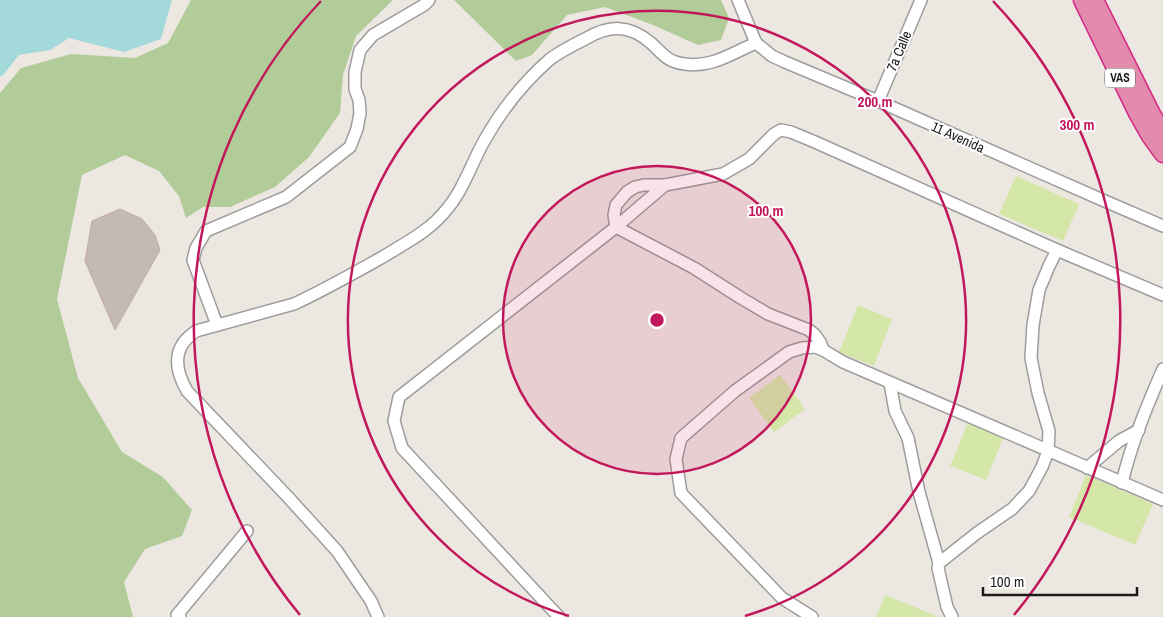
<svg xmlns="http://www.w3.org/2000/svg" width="1163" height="617" viewBox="0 0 1163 617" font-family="'Archivo Narrow',sans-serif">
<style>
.grass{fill:#d4e7a9}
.forest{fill:#b1cc98}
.water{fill:#a3d9da}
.building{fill:#c5b9b6;stroke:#beaba5}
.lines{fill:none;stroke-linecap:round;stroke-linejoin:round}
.minor-casing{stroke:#9d9d9d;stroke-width:14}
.highway-casing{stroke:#d22884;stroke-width:19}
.minor{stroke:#fff;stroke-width:11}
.highway{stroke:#e38bad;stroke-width:16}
.ring{fill:none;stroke:#c2185b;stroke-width:2.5}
.labels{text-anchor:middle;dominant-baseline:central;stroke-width:4;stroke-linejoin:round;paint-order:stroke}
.shield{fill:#fff;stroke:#606060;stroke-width:1}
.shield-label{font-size:12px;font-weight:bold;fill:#1c1c1c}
.street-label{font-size:14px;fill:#1c1c1c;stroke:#fff}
.centre{fill:#c2185b;stroke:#fff;stroke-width:2.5}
.ring-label{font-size:15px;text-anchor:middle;font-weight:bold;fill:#c2185b;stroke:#fff;stroke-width:4;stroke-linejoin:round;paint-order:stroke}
</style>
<rect width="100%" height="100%" fill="#ede7e2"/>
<g class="grass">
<polygon points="1016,176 1079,204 1063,241 999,214"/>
<polygon points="858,305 892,319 874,366 839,352"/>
<polygon points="780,375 805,409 774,432 749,398"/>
<polygon points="968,422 1004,436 986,480 950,466"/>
<polygon points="1086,475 1153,504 1135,545 1069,517"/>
<polygon points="885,595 939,617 876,617"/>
</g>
<g class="forest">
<polygon points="191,0 393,0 356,36 343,75 340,113 309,157 275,187 230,207 203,207 186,218 179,196 159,171 125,155 82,175 57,299 78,378 122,452 163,477 192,510 182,536 145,549 124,582 133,617 0,617 0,93 21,68 71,54 135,58 168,43"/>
<polygon points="454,0 721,0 729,18 721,40 698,45 653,25 605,7 567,15 532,55 516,61"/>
</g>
<polygon class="water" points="0,0 172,0 161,39 124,52 69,38 50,50 19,55 4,74 0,77"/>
<polygon class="building" points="120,209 142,219 155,235 160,250 115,330 85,261 92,221"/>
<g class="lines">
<g class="minor-casing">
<g id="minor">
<polyline points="738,0 756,43"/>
<polyline points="756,43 772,56 785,62 878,101 1107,202 1163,226"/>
<polyline points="878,101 921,0"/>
<polyline points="665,185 616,227 694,268 741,298 768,314 809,330 815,335 820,342 823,350"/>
<polyline points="217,325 193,260 196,248 206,231 286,197 350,147 357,129 360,113 359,100 355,89 355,72 360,50 373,35 424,5 429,0"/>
<polyline points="890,383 895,411 908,438 919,492 939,563"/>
<polyline points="1087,468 1119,441 1139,430"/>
<path d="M1122,483C1131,444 1147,406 1163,369"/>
<polyline points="180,617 177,615 247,531"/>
<path d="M378,617L371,601L337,551L288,497L187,391C179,377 173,360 182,345C185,339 191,335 196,331L294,304C324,290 352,274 381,258C405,243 430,231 447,209C463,190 471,165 483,143C500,112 523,83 549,60C559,52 573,45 585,39C609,25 629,24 651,43C663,54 667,62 685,64C712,68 732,53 756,43"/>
<polyline points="559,617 402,448 394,421 399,397 616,227 614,215 616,205 627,192 635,187 644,185 665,185 723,174 749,159 774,134 781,130 791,132 815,142 1057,250 1163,295"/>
<polyline points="812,617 782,598 681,493 676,459 681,438 735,391 789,352 802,348 815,347 823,350 843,362 1163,500"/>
<polyline points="952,617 947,607 938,568 939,563 977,533 1012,509 1029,491 1042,467 1048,451 1049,431 1038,393 1031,358 1033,325 1039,290 1049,266 1057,250"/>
</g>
</g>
<g class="highway-casing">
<g id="highway">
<polyline points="1082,0 1137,113 1150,136 1163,154"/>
<polyline points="1095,0 1153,116 1163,132"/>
</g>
</g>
<use href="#minor" class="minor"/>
<use href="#highway" class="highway"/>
</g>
<circle cx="657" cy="320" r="154" fill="#c2185b" fill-opacity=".12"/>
<g class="ring">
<circle cx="657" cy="320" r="154"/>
<path d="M569 616A309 309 0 1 1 745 616"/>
<path d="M300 615A463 463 0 0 1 321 1M993 1A463 463 0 0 1 1014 615"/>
</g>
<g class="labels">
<rect class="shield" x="1105" y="68.5" width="30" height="19" rx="4"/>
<g class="shield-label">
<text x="1120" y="78">VAS</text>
</g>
<g class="street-label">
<text transform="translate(899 51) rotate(-67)">7a Calle</text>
<text transform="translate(958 137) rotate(24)">11 Avenida</text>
</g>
</g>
<circle cx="657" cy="320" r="8" class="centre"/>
<g class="ring-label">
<text x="875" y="107">200 m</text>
<text x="1077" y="130">300 m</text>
<text x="766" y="216">100 m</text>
</g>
<path d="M983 587v8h154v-8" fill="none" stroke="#1c1c1c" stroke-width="2.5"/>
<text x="990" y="587" font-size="15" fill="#1c1c1c" stroke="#ffffff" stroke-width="4" paint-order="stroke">100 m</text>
</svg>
